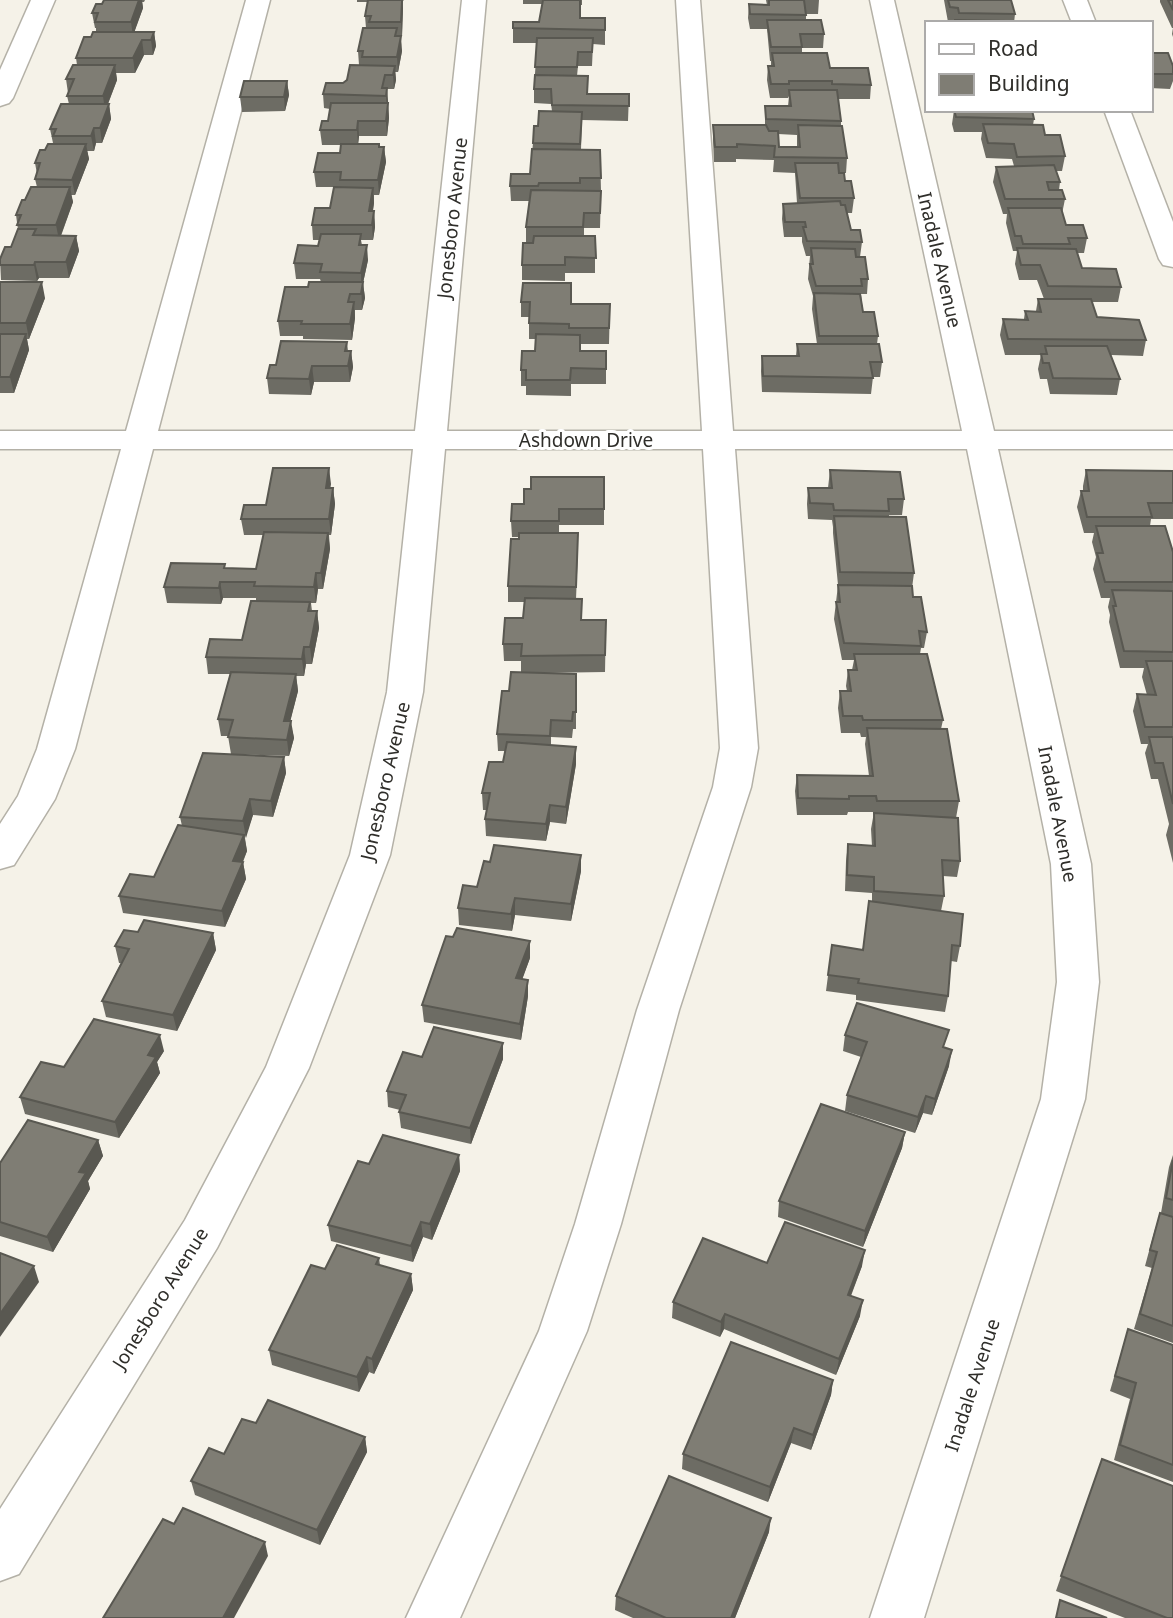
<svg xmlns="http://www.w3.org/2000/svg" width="1173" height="1618" viewBox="0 0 1173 1618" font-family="'Noto Sans',sans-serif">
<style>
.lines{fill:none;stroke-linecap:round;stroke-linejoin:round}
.minor-casing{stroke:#b4b1a7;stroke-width:3}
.minor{fill:#fff;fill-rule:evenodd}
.wall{fill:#6d6c64;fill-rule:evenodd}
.shaded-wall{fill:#595851}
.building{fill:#7f7d74;stroke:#595851;stroke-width:2}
.labels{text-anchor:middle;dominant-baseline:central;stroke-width:6;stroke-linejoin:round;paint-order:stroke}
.street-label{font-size:19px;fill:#2f2e2a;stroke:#fff}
</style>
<rect width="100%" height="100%" fill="#f5f2e8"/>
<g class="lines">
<g class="minor-casing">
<g id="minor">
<polygon points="31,0 55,0 13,98 9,103 0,106 0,70"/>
<polygon points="246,0 270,0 158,431 415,431 462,0 486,0 447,431 702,431 676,0 700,0 733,431 962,431 870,0 894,0 994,431 1173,431 1173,449 998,449 1091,864 1099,982 1085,1099 924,1618 870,1618 1041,1099 1057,982 1051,864 967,449 735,449 758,748 751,787 679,1010 621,1224 587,1331 460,1618 406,1618 539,1331 575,1224 637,1010 713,787 720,748 703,449 445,449 423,692 390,855 309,1068 217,1248 19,1574 0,1581 0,1509 185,1220 266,1067 350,855 387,692 413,449 153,449 75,749 55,799 14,865 0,869 0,824 18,796 37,749 121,449 0,449 0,431 126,431"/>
<polygon points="1063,0 1087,0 1096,23 1072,23"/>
<polygon points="1104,110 1130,110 1173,222 1173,267 1163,265 1159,259"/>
</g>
</g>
<use href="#minor" class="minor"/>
</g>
<g class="wall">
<polygon points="104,0 145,0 144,2 142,2 143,8 134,32 154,32 156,46 153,55 144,55 135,73 116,73 117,80 108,104 109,104 111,119 102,143 96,143 94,151 87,151 89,159 75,195 71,195 73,202 61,236 76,236 79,251 69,278 39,278 37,281 1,280 0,259 11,247 18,230 16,215 25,200 37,187 35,179 37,174 35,163 45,150 53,143 50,129 69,104 67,96 68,93 66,79 77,65 76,58 91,37 96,32 96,28 95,28 92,13 102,4"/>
<polygon points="357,0 404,0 403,1 402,36 397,36 402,51 398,72 395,72 396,80 394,89 387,89 389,118 387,136 359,136 358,144 384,147 386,162 379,195 374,195 374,203 373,211 374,211 375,227 373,240 361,240 362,245 368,260 363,283 365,298 362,310 355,310 355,318 352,340 303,339 303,336 280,336 278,321 308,287 321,282 320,279 296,279 294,263 318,246 319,240 313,240 312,225 330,208 341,187 316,187 314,172 340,153 341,145 322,145 320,130 328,121 330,109 324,108 323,94 343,83 359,65 358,51 366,28 365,16 368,2 357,2"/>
<polygon points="523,0 582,0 582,5 580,5 580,18 605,18 605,45 593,44 592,66 578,66 577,76 588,94 629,94 628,121 582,120 581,149 600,150 601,191 600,228 584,228 584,236 595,236 595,273 565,273 565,281 522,280 522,265 533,243 533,242 526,242 526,227 529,201 511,201 510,186 530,174 533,143 538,126 552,111 551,104 534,103 534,89 537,43 513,43 513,28 539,22 543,4 523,4"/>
<path d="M766,0H819L818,14H806V20L824,34L823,48H802V53L830,68L871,85L870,99H838L841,121V126L847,158L846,173H844L845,181L854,198L852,213H847L851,230L862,242L860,257L868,279L867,294H861L863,312L878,336L877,344L882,362L880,377H873L871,394L762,392L761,371L762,356H796L797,344H817L812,309L813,296L808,279L810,256H806L802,242V237H784L782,219L783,204L797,203L795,173L773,172L774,160L736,159V162H714L713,140V125H765V106H788L789,96L788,98H770L767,80L768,66H771V61H770L767,29H750L748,18L749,4L767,5ZM778,134L797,135V147H779Z"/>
<polygon points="944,0 1011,0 1015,14 1014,23 954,23 954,22 948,22"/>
<polygon points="1160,0 1173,0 1173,37 1172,34 1173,28 1172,28 1160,2"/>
<polygon points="1150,53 1173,65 1173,63 1173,81 1170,89 1150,88"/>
<polygon points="287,81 289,95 285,111 242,112 240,97"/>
<polygon points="954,110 1034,119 1033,125 1045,135 1065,156 1062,171 1056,171 1060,182 1059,190 1065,199 1062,214 1066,225 1087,238 1084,253 1077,253 1082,268 1121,287 1118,302 1092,302 1097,317 1146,340 1143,356 1111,355 1120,379 1117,395 1050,394 1047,379 1040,379 1038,369 1041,355 1005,355 1000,335 1003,319 1024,319 1025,311 1036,311 1038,299 1044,299 1037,280 1019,280 1015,264 1017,251 1013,251 1006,223 1007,214 1003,214 993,182 996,167 1014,166 1012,159 986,158 981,139 982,132 954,132 952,124"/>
<polygon points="0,282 45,298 29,339 27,339 29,350 14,393 0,393"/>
<polygon points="521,302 610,304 609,344 580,344 580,351 606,351 606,384 571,384 571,396 526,395 526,386 521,386 521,370 535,351 536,339 529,339 529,317 521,317"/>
<polygon points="347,342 348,351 351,351 353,367 350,382 314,382 311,395 269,394 267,378 276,365"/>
<polygon points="329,468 330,488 333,488 335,504 331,535 329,535 330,549 323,589 318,589 316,603 311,603 312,611 317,611 319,628 312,664 306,664 304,676 296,676 298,691 290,721 294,738 289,756 231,754 228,736 221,736 218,719 230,674 208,674 206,657 242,640 256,601 256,598 223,598 221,604 167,603 164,587 226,568 256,569 264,535 244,535 241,519"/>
<polygon points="830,470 904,499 902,515 889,515 889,517 914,573 912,588 913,597 927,632 924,648 921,648 920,654 943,720 941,729 959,801 956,818 960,861 957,877 943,876 944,896 941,911 960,946 957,962 951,961 948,996 945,1012 856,1000 856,995 826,991 832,945 863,950 872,901 872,893 845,891 846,861 848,844 872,846 871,829 874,812 848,812 847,815 797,815 795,791 797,775 869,776 865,744 866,737 861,737 860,733 841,733 838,708 840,691 847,691 846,686 848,670 852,670 854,660 842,660 834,619 838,585 833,533 833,527 832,520 808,519 807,504 808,488 828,488"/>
<polygon points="1086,470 1173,471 1173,519 1151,519 1150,526 1173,552 1173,863 1166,835 1169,824 1158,779 1151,779 1145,753 1148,744 1141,744 1133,711 1137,694 1147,695 1142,677 1144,668 1120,668 1109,622 1110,615 1108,607 1110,598 1101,598 1093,569 1096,557 1092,542 1094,533 1084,533 1077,507 1081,491 1083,491 1083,486"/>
<polygon points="604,477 604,525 559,525 559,533 578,550 576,599 582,620 606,620 605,672 542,673 576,674 576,729 573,729 572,738 551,737 551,745 576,747 576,764 566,824 550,822 546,841 486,836 485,819 487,810 483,810 482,793 503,762 505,751 498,751 497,734 509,691 521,672 521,661 504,661 503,644 523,618 524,602 508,602 508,586 519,537 512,537 511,521 524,504 531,489"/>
<polygon points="284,757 286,773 273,817 253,815 245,838 247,851 243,862 246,879 225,927 123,913 119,896 154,877 182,826 180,817"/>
<polygon points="490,862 581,871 571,921 515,915 512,931 459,925 458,908 477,887"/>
<polygon points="213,933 216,950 177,1031 106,1017 102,1001 121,963 119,963 115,946"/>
<polygon points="530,958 522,979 528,980 528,996 521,1040 424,1022 422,1005"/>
<polygon points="845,1035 945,1048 949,1066 932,1115 923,1113 915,1133 845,1111 847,1095 861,1057 843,1051"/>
<polygon points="164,1051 157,1062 160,1073 119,1138 25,1114 20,1097 64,1067"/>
<polygon points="422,1057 503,1059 471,1144 401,1128 399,1112 400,1110 388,1107 387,1091"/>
<polygon points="905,1132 902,1148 863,1247 778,1217 779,1201"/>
<polygon points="98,1140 103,1156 88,1181 90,1189 53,1252 0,1236 0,1163"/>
<polygon points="459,1155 460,1171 432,1240 423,1237 413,1262 331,1241 328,1225"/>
<polygon points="1173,1155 1173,1343 1134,1329 1152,1268 1145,1266 1155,1229 1161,1213 1169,1167"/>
<polygon points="379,1258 380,1265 411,1274 413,1290 374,1374 369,1372 359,1392 272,1365 269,1350 325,1269"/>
<polygon points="767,1263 862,1266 851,1296 860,1316 836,1375 724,1329 720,1337 672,1318 673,1302"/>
<polygon points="1128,1329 1173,1345 1173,1482 1114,1460 1130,1399 1110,1391"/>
<polygon points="833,1380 831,1395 811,1450 791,1443 768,1502 682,1469 683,1454"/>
<polygon points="256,1423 365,1437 367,1452 320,1545 195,1495 191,1481 224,1454"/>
<polygon points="1102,1459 1173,1618 1125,1618 1056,1591"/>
<polygon points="769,1532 735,1618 633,1618 615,1610 616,1596"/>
</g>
<g class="shaded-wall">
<polygon points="139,0 142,0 143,8 133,36 131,22"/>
<polygon points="402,0 403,8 402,36 401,22"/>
<polygon points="154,32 156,46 153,55 151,40"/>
<polygon points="401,36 402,51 398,72 397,57"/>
<polygon points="142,40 144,55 135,73 133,58"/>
<polygon points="115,65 117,80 105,111 103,96"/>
<polygon points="395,66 396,80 394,89 393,75"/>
<polygon points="287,81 289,95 285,111 284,97"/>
<polygon points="387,88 388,102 387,111 386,96"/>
<polygon points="388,103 389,118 387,136 386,121"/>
<polygon points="109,104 111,119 102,143 100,128"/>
<polygon points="358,121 359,136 358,145 357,130"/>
<polygon points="94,128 96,143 94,151 91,136"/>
<polygon points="86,144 89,159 75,195 72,180"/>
<polygon points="384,147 386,162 379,195 378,180"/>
<polygon points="70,187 73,202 59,240 56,225"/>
<polygon points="373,188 374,203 370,227 369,211"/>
<polygon points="374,211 375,227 373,240 372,225"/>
<polygon points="76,236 79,251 69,278 66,262"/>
<polygon points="367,245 368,260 363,283 365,298 362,310 361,273"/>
<polygon points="35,262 39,278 37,281 34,265"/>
<polygon points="42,282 45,298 29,339 26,323"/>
<polygon points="354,302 355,318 352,340 350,324"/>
<polygon points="26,334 29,350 14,393 10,377"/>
<polygon points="351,351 353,367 350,382 348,366"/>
<polygon points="312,366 314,382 311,395 309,379"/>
<polygon points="329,468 331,484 328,504 326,488"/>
<polygon points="333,488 335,504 331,535 329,519"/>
<polygon points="328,533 330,549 323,589 321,573"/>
<polygon points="316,573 318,589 316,603 314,587"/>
<polygon points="220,582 223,598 221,604 219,588"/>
<polygon points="317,611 319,628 312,664 310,647"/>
<polygon points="304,647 306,664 304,676 302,659"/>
<polygon points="296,674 298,691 286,738 284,721"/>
<polygon points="291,721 294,738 289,756 287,740"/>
<polygon points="576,747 576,764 566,824 566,807"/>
<polygon points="284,757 286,773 273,817 271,801"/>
<polygon points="250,799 253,815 246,838 243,821"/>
<polygon points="550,805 550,822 546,841 546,824"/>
<polygon points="244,835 247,851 236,877 233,861"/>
<polygon points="581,855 581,871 571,921 571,904"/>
<polygon points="243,862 246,879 225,927 222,911"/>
<polygon points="515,898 515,915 512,931 511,914"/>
<polygon points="213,933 216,950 177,1031 173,1015"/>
<polygon points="530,941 530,958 517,994 516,978"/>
<polygon points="528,980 528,996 521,1040 520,1024"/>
<polygon points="160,1035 164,1051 157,1062 160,1073 119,1138 115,1122 148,1055"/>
<polygon points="503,1043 503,1059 471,1144 470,1128"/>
<polygon points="952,1050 949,1066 932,1115 935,1099"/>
<polygon points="926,1096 923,1113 915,1133 918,1117"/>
<polygon points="905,1132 902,1148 863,1247 865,1231"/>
<polygon points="98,1140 103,1156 88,1181 90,1189 53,1252 47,1237 79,1172"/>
<polygon points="459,1155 460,1171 432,1240 430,1224"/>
<polygon points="421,1222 423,1237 413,1262 411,1246"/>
<polygon points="865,1250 862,1266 845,1310 848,1295"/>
<polygon points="34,1266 39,1282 0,1337 0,1314"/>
<polygon points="411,1274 413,1290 374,1374 372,1359"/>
<polygon points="863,1300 860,1316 836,1375 839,1359"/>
<polygon points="725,1314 724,1329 720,1337 721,1322"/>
<polygon points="367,1357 369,1372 359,1392 357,1377"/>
<polygon points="833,1380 831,1395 811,1450 813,1435"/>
<polygon points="794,1428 791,1443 768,1502 770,1487"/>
<polygon points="365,1437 367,1452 320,1545 317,1530"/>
<polygon points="771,1518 769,1532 735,1618 731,1618"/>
<polygon points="265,1542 268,1556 234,1618 223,1618"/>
</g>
<g class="building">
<polygon points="104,0 139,0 131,22 95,22 98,13 92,13 96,4 102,4"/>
<polygon points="368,0 402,0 401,22 369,22 371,16 365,16"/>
<polygon points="543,0 580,0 580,18 605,18 605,30 513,28 513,22 539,22"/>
<polygon points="769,0 804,0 806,15 750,14 749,4 769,5"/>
<polygon points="948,0 1011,0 1015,14 959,13 958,8 950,7"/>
<polygon points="1168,0 1173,0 1173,10"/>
<polygon points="767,20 821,20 824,34 800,34 802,47 771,47"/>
<polygon points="955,20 1005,21 1006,23 955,23"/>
<polygon points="363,28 397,28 395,36 401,36 397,57 362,57 363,51 358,51"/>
<polygon points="93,32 154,32 151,40 142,40 133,58 76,58 84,37 91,37"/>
<polygon points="537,38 593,38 592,52 578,52 577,67 535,67"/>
<polygon points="772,53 827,53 830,68 868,68 871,85 832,84 832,81 789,81 789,84 771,84 768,66 774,66"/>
<polygon points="1150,53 1168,53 1173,66 1173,74 1150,74"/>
<polygon points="73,65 115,65 103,96 67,96 74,79 66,79"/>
<polygon points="350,65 395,66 393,75 385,75 382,88 387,88 386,96 323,94 326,83 343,83 347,80"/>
<polygon points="535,75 588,76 587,94 629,94 629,106 552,105 551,89 534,89"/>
<polygon points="244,81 287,81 284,97 240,97"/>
<polygon points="789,90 837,90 841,121 766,119 765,106 791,106"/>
<polygon points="331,103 388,103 386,121 358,121 357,130 320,130 322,121 328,121"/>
<polygon points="61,104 109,104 100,128 94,128 91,136 53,136 56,129 50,129"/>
<polygon points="954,110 1032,110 1034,119 956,117"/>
<polygon points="539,111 582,112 580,144 533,143 534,126 538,126"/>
<polygon points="983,124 1043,125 1045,135 1060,135 1065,156 1017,157 1014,144 988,143"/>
<polygon points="713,125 766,125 769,131 778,131 779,147 800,147 798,125 842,126 847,158 774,157 775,146 737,144 737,147 715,147"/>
<polygon points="48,144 86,144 72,180 35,179 40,163 35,163 40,150 45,150"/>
<polygon points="341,144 379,144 379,147 384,147 378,180 340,180 341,172 314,172 318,153 340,153"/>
<polygon points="532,149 600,150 601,178 580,178 580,183 539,183 538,186 510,186 511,174 530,174"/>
<polygon points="795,163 838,163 839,173 844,173 845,181 851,181 854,198 800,198"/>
<polygon points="1054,165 1060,182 1047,182 1049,190 1062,190 1065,199 1005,199 996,167"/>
<polygon points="31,187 70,187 56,225 17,225 21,215 16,215 22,200 25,200"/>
<polygon points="334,187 373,188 369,211 374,211 372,225 312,225 315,208 330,208"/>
<polygon points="531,190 601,191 600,213 584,213 583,227 526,227"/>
<polygon points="840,201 841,205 845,205 851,230 860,230 862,242 807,241 803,227 806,227 805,222 785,222 783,204"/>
<polygon points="1008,208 1061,208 1066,225 1083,225 1087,238 1068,238 1070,244 1023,244 1021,236 1015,236"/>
<polygon points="18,229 36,229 33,235 76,236 66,262 35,262 34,265 0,265 0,259 5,247 11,247"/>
<polygon points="321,234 361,234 359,245 367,245 361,273 320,272 322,264 294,263 298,245 318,246"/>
<polygon points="534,236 595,236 596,258 565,257 565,265 522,265 523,243 533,243"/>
<polygon points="811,248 855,249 856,257 865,257 868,279 861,279 862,286 816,286 810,264 813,264"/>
<polygon points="1017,248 1076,249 1082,268 1116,269 1121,287 1048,286 1040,265 1021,265"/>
<polygon points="0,282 42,282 26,323 0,323"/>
<polygon points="309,282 363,282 361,294 350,294 348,302 354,302 350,324 301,324 302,321 278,321 285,287 308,287"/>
<polygon points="523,283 571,283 571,304 610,304 609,328 569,328 569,324 529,323 530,302 521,302"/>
<polygon points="814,293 860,294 863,312 874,312 878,336 819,336"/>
<polygon points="1038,299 1091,299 1097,317 1139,320 1146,340 1008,339 1003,319 1028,320 1025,311 1041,312"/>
<polygon points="0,334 26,334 10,377 0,377"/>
<polygon points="536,334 580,335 580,351 606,351 606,369 571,368 570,380 526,380 526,370 521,370 522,351 535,351"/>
<polygon points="281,341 347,342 345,351 351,351 348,366 312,366 309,379 267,378 270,365 276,365"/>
<polygon points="797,344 879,344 882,362 870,362 873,378 763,376 762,356 799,356"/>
<polygon points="1045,346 1107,346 1120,379 1053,378 1049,363 1043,363 1041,354 1047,354"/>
<polygon points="273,468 329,468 326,488 333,488 329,519 241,519 244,505 266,505"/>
<polygon points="830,470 900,472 904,499 888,499 889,511 834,510 833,504 810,503 808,488 832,488"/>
<polygon points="1086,470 1173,471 1173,503 1148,503 1152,517 1087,517 1081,491 1089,491"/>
<polygon points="531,477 604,477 604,509 559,509 559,521 511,521 512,504 524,504 524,489 531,489"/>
<polygon points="834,516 906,517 914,573 840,572"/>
<polygon points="1096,526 1165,526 1173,552 1173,582 1105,582 1097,553 1103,553"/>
<polygon points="264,532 328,533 321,573 316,573 314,587 254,586 255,582 220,582 219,588 164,587 171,563 225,564 224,568 256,569"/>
<polygon points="519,533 578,533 576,587 508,586 511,539 519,539"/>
<polygon points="838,585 912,586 913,597 921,597 927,632 919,631 921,646 844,643 836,602 840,602"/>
<polygon points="1112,590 1173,591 1173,652 1124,651 1113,606 1116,606"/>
<polygon points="525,598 582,599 581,620 606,620 605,655 521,656 522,644 503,644 505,618 523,618"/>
<polygon points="251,601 310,602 308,611 317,611 310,647 304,647 302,659 206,657 210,639 242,640"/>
<polygon points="854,654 927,654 943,720 863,720 862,716 843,716 840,691 851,691 848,670 857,670"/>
<polygon points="1146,661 1173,661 1173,727 1145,727 1137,694 1156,695"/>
<polygon points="231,672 296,674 284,721 291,721 287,740 228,737 233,720 218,719"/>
<polygon points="511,672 576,674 576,712 573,712 572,721 551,720 550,736 497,734 502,691 509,691"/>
<polygon points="867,728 947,729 959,801 877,801 876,796 849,796 849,799 798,798 797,775 873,776"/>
<polygon points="1149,737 1173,737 1173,804 1163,763 1155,763"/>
<polygon points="507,742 576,747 566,807 550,805 546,824 485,819 490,793 482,793 489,762 503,762"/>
<polygon points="203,753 284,757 271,801 250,799 243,821 180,817"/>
<polygon points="874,813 958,818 960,861 942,860 944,896 874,891 874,877 847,875 848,844 875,846"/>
<polygon points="178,825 244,835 233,861 243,862 222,911 119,896 130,874 154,877"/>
<polygon points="494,845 581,855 571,904 515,898 511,914 458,908 463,885 477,887 484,861 490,862"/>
<polygon points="869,901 963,914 960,946 952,945 948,996 858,983 859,979 828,975 832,945 863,950"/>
<polygon points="144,920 213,933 173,1015 102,1001 129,949 115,946 124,930 138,932"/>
<polygon points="457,928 530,941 516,978 528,980 520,1024 422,1005 446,936 453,937"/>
<polygon points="857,1003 949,1030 943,1047 952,1050 935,1099 926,1096 918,1117 847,1095 867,1042 845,1035"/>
<polygon points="94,1019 160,1035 148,1055 156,1057 115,1122 20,1097 41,1062 64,1067"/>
<polygon points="434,1027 503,1043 470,1128 399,1112 406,1095 387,1091 403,1052 422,1057"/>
<polygon points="821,1104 905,1132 865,1231 779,1201"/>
<polygon points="28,1120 98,1140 79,1172 86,1173 47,1237 0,1222 0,1163"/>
<polygon points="383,1135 459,1155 430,1224 421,1222 411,1246 328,1225 358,1161 369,1164"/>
<polygon points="1173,1160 1173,1200 1166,1198"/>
<polygon points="1160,1213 1173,1217 1173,1326 1140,1314 1157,1252 1150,1250"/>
<polygon points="785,1222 865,1250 848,1295 863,1300 839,1359 725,1314 721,1322 673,1302 703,1238 767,1263"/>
<polygon points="337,1245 379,1258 376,1264 411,1274 372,1359 367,1357 357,1377 269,1350 311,1265 325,1269"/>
<polygon points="0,1253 34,1266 0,1314"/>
<polygon points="1128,1329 1173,1345 1173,1465 1120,1445 1136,1383 1115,1376"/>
<polygon points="731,1342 833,1380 813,1435 794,1428 770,1487 683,1454"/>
<polygon points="268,1400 365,1437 317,1530 191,1481 209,1448 224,1454 242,1419 256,1423"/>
<polygon points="1102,1459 1173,1486 1173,1618 1167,1618 1061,1576"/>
<polygon points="669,1476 771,1518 731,1618 666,1618 616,1596"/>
<polygon points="183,1508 265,1542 223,1618 103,1618 163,1519 174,1524"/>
<polygon points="1060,1600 1107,1618 1056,1618"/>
</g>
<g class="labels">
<g class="street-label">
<text transform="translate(452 218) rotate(-84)">Jonesboro Avenue</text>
<text transform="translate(940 260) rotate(77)">Inadale Avenue</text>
<text x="586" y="440">Ashdown Drive</text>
<text transform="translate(385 781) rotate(-77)">Jonesboro Avenue</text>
<text transform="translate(1058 814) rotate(79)">Inadale Avenue</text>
<text transform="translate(160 1298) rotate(-58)">Jonesboro Avenue</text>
<text transform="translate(972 1385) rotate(-72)">Inadale Avenue</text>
</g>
</g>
<rect x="925" y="21" width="228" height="91" fill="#ffffff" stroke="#acabaa" stroke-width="2"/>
<rect x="939" y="44" width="35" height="10" fill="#ffffff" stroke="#acabaa" stroke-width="2"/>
<text x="988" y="56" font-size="21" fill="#2f2e2a">Road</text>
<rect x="939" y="74" width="35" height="21" fill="#7f7d74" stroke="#acabaa" stroke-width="2"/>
<text x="988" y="91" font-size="21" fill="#2f2e2a">Building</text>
</svg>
